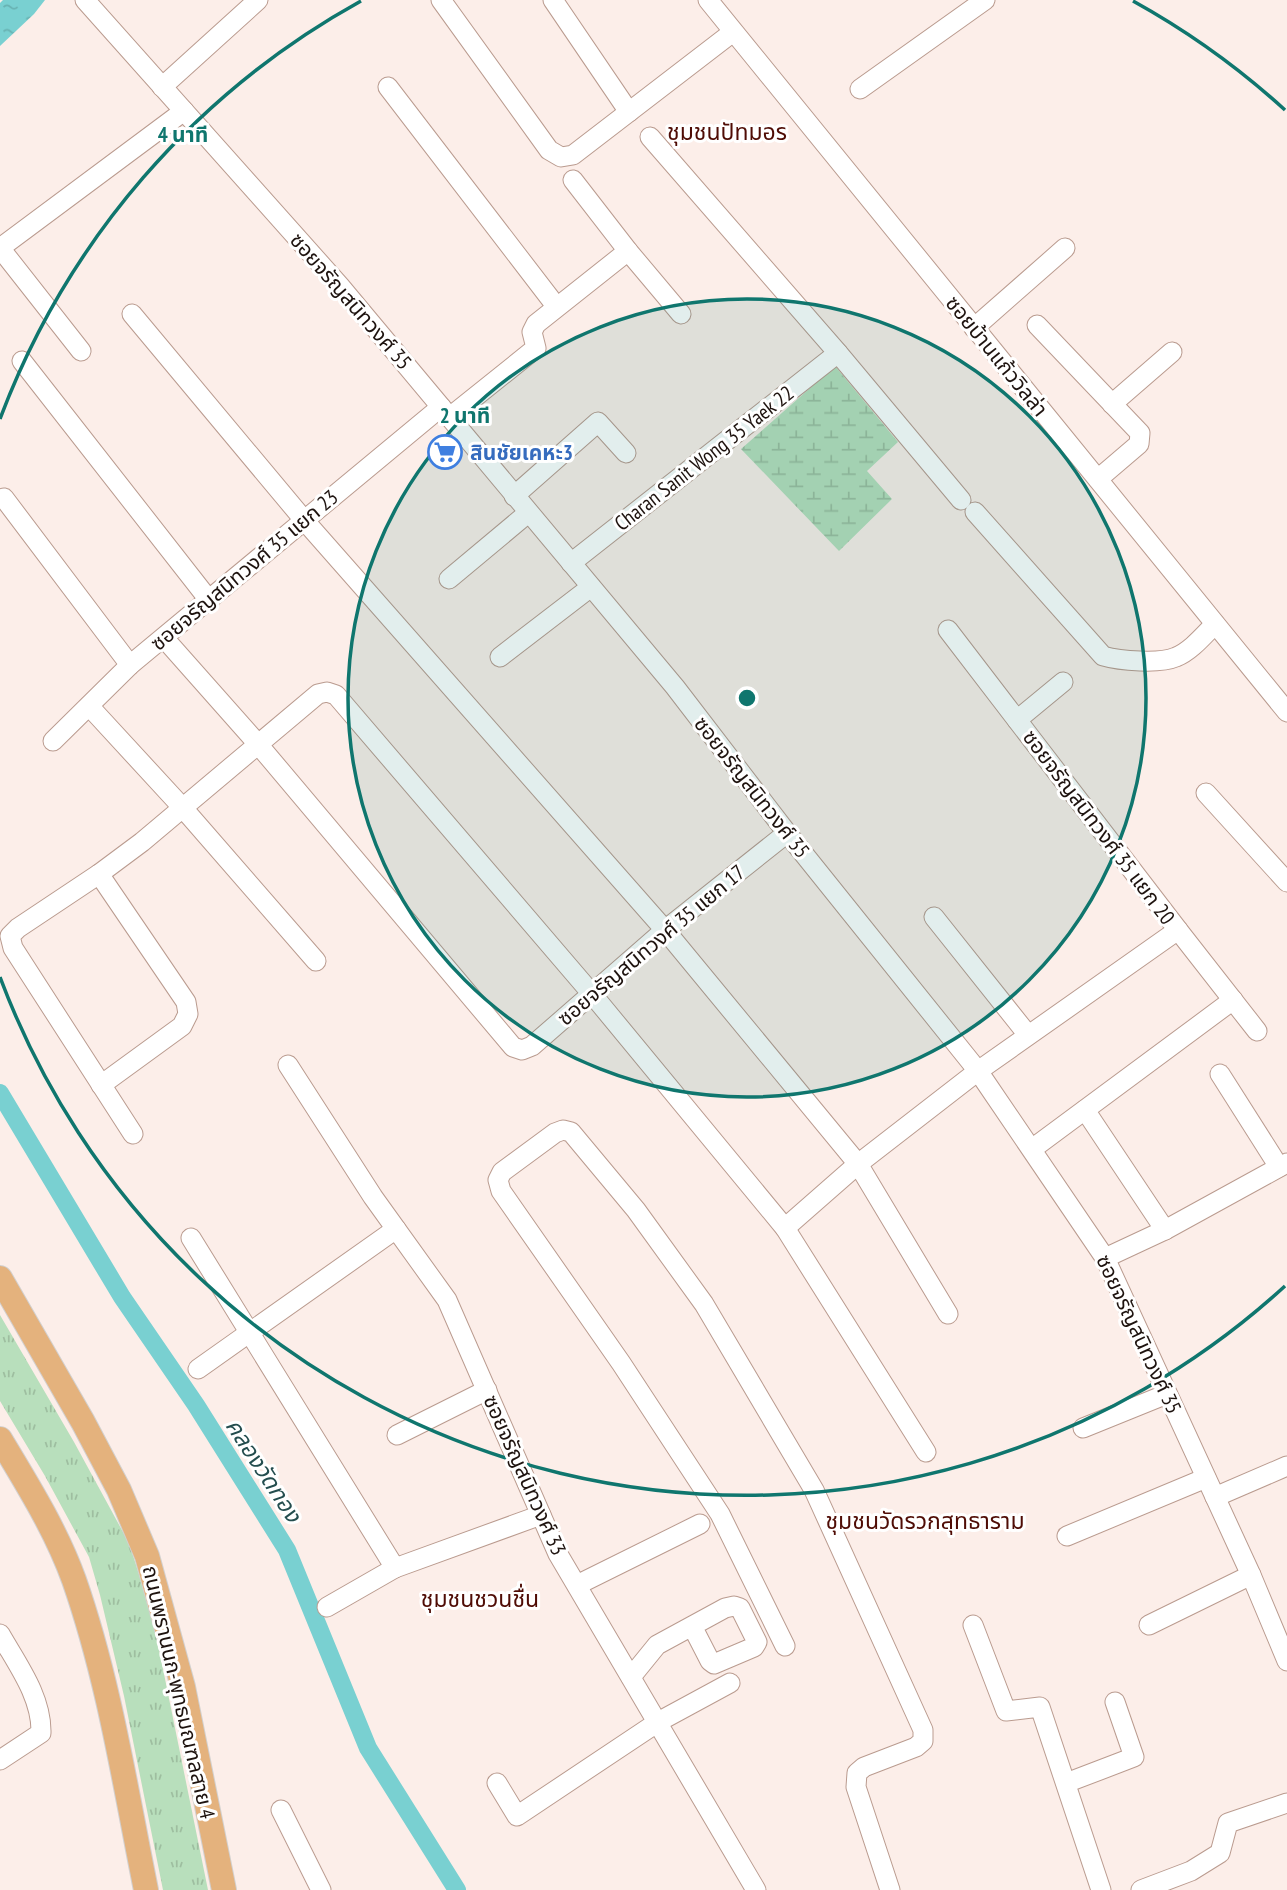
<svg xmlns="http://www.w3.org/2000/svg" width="1287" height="1890" viewBox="0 0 1287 1890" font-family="'PT Sans Narrow','Noto Sans Thai',sans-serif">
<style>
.grass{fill:url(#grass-tufts)}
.wetland{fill:url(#wetland-marsh)}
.water{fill:url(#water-ripples)}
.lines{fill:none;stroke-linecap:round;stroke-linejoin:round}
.canal{stroke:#79d0d1;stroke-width:18}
.minor-casing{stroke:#ba9b8f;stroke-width:21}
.major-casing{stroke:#d2d0cf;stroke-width:26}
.minor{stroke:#fff;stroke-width:19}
.major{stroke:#e4b27d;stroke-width:24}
.ring{fill:none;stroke:#0f766e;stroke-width:3.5}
.labels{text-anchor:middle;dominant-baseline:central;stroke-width:6;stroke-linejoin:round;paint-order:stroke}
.street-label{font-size:21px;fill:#1e130f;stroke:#fff}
.shop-label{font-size:21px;font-weight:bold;fill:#366cbe;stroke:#fff;text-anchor:start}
.neighbourhood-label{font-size:23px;fill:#4f0c05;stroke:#fff}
.water-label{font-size:23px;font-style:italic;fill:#244d4e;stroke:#fff}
.centre{fill:#0f766e;stroke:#fff;stroke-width:3.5}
.ring-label{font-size:21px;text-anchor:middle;font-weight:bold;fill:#0f766e;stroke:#fff;stroke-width:6;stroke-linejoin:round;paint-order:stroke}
</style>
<defs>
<pattern id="grass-tufts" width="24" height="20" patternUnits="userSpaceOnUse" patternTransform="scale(1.75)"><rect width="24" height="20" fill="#b8dfbc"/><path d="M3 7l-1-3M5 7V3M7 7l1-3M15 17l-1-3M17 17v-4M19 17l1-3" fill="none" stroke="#9ebea0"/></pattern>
<pattern id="wetland-marsh" width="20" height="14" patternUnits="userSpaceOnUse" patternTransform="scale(1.75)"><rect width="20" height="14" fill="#b8dfbc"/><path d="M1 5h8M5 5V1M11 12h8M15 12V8" fill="none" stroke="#9ebea0"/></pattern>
<pattern id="water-ripples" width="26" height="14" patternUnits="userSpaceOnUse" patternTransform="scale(1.75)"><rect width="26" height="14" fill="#79d0d1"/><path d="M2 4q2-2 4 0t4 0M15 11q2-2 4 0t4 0" fill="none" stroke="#68b2b2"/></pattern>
</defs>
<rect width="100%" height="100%" fill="#fceee9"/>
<polygon class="grass" points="0,1315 74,1442 129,1543 152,1615 208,1890 163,1890 124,1696 100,1595 89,1557 45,1476 0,1401"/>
<polygon class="wetland" points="835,366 898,442 867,471 892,499 839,551 741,449"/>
<polygon class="water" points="3,0 45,0 34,14 0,46 0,3"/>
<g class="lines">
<polyline class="canal" points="0,1093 122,1297 196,1405 287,1550 368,1748 457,1890"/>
<g class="minor-casing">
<g id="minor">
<polyline points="85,0 340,286 675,687 787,833 978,1071 1105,1258 1251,1575 1287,1661"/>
<polyline points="441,0 549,150 561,157 573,155 733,32"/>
<polyline points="553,0 629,112"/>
<polyline points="708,0 1287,712"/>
<polyline points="162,87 258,0"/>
<polyline points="388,87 556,306"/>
<polyline points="860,89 985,0"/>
<polyline points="650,137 838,353 961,500"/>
<polyline points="573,180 628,251 681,314"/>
<polyline points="0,248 184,111"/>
<polyline points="0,248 81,351"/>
<polyline points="132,314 304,520 665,930 858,1164 948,1314"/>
<polyline points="1037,325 1140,433 1139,444 1098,479"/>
<polyline points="974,328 1065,248"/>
<polyline points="22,361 209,600"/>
<polyline points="1112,404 1172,352"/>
<polyline points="450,417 536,348 532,332 536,324 628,251"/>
<polyline points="514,496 598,422 626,453"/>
<polyline points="4,498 130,665"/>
<path d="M975,512L1103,656C1120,661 1160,664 1176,657C1191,651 1204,635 1215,624"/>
<polyline points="571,563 838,353"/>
<polyline points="449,579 528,513"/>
<polyline points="164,638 257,743 513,1047 522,1050 532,1046 665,930 787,833"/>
<polyline points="500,657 591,587"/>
<polyline points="89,706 182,807 316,961"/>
<polyline points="1017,720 1063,682"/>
<polyline points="53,741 130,665 441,407"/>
<polyline points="1206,793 1287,882"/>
<polyline points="99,874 186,1002 188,1014 182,1026 101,1085"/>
<polyline points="934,917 1028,1035"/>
<polyline points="1178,930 1257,1031"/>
<polyline points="288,1065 373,1197 447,1300 558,1554 756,1890"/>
<polyline points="1220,1074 1279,1167"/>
<polyline points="1085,1110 1165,1230"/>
<polyline points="133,1134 13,948 10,936 18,928 99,874 142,842 318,694 327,692 336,695 592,994 785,1228 926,1452"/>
<polyline points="1032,1149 1233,1000"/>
<polyline points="785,1228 858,1164 978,1071 1178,930 948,630"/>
<polyline points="191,1238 395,1568 541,1515"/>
<polyline points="1105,1258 1165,1230 1287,1163"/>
<polyline points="198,1369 396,1229"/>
<polyline points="1083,1428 1167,1394"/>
<polyline points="397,1435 487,1390"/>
<polyline points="1215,1497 1287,1466"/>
<polyline points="1067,1536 1206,1478"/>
<polyline points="577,1585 700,1524"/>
<polyline points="327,1607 395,1568"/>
<polyline points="973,1625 1006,1711 1040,1707 1101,1890"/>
<polyline points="1149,1625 1251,1575"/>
<path d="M0,1634C17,1664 42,1697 41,1733L0,1760"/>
<polyline points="785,1646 720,1514 621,1363 501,1191 498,1180 502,1172 555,1133 563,1130 571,1132 636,1210 704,1304 814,1490 923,1730 923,1741 916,1747 864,1767 857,1773 856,1787 890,1890"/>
<polyline points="631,1677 657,1645 725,1608 734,1606 740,1608 757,1642 754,1647 714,1664 710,1661 692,1626"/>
<polyline points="497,1783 517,1816 658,1722 730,1683"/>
<polyline points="1066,1783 1134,1757 1115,1702"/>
<polyline points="281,1810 321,1890"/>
<polyline points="1141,1890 1191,1871 1220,1853 1228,1823 1287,1803"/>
</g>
</g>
<g class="major-casing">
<g id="major">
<polyline points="0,1278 83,1422 119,1490 147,1556 183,1687 224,1890"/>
<path d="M0,1439C27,1484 56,1530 74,1580C109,1680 125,1786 146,1890"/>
</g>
</g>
<use href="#minor" class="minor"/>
<use href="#major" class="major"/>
</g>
<circle cx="747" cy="698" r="399" fill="#0f766e" fill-opacity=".12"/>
<g class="ring">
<circle cx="747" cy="698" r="399"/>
<path d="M1285 1286A797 797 0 0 1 0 977M0 419A797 797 0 0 1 361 1M1133 1A797 797 0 0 1 1285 110"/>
</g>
<defs>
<g id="supermarket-ring" transform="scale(1.75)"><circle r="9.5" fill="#fff" stroke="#3f7fe0" stroke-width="1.5"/><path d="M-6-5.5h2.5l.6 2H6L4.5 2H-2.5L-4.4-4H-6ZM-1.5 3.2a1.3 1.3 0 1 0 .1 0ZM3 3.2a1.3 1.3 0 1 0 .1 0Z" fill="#3f7fe0"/></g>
</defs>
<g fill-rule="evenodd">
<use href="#supermarket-ring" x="445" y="452"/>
</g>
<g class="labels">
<g class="street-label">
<text transform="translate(351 301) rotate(49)">ซอยจรัญสนิทวงศ์ 35</text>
<text transform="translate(997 356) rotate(51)">ซอยบ้านแก้ววิลล่า</text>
<text transform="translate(704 458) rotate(-38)">Charan Sanit Wong 35 Yaek 22</text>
<text transform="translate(244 570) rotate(-40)">ซอยจรัญสนิทวงศ์ 35 แยก 23</text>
<text transform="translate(752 787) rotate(52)">ซอยจรัญสนิทวงศ์ 35</text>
<text transform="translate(1099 827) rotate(53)">ซอยจรัญสนิทวงศ์ 35 แยก 20</text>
<text transform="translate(651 945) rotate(-40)">ซอยจรัญสนิทวงศ์ 35 แยก 17</text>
<text transform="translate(1139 1334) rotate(65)">ซอยจรัญสนิทวงศ์ 35</text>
<text transform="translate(525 1475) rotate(66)">ซอยจรัญสนิทวงศ์ 33</text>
<text transform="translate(179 1692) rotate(77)">ถนนพรานนก-พุทธมณฑลสาย 4</text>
</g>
<g class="shop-label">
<text x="470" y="452">สินชัยเคหะ3</text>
</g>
<g class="neighbourhood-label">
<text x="727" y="131">ชุมชนปัทมอร</text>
<text x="925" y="1520">ชุมชนวัดรวกสุทธาราม</text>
<text x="480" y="1598">ชุมชนชวนชื่น</text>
</g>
<g class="water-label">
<text transform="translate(264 1470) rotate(57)">คลองวัดทอง</text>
</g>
</g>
<circle cx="747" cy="698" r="10" class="centre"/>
<g class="ring-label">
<text x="183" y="142">4 นาที</text>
<text x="465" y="423">2 นาที</text>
</g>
</svg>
